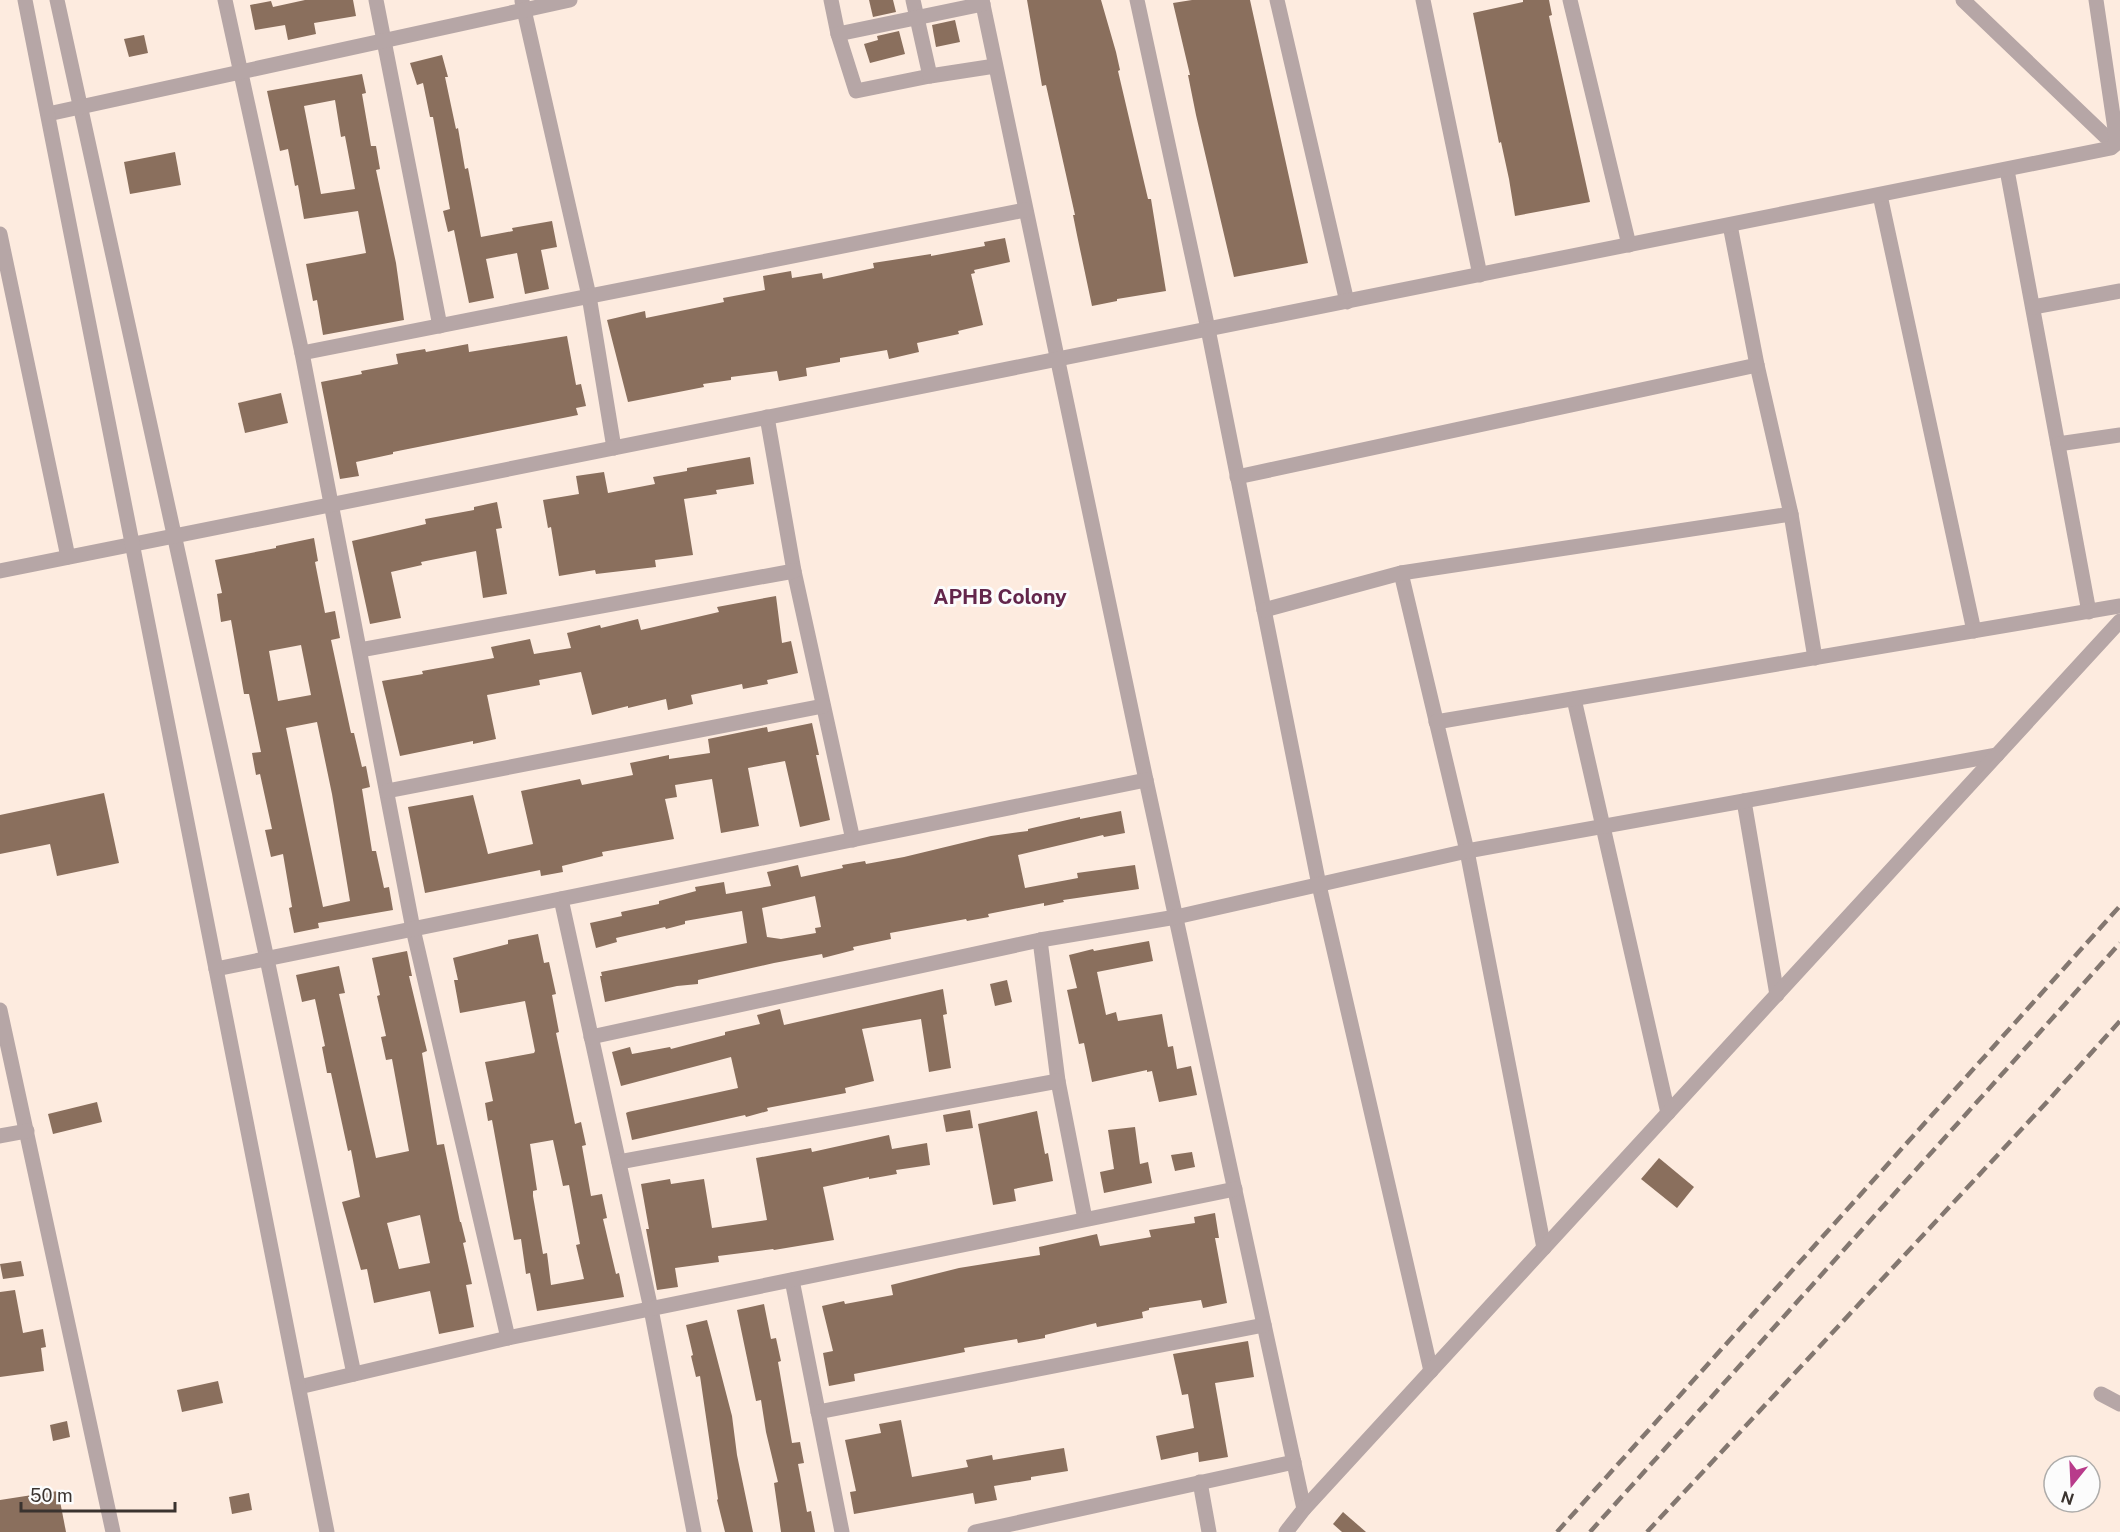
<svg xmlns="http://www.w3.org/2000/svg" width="2120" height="1532" viewBox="0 0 2120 1532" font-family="'Public Sans',sans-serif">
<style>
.building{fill:#8a6f5d;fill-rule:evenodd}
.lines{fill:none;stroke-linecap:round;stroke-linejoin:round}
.minor{stroke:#b6a6a6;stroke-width:15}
.tertiary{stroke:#b6a6a6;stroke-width:15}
.rail{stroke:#837770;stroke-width:4.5;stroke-dasharray:12 6;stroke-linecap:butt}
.labels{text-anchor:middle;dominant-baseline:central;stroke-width:6;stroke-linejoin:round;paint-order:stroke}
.quarter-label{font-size:21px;font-weight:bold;fill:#63264b;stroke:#fcfcfc}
</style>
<rect width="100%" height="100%" fill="#fdebdf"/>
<g class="building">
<polygon points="305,0 353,0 356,16 314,23 316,34 288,40 285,25 255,30 250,5 271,1 273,7"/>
<polygon points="869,0 893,0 896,12 873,17"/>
<polygon points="1027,0 1101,0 1116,52 1120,70 1118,71 1148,199 1151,199 1166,291 1117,299 1117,301 1092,306 1077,235 1073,215 1075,215 1046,85 1042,86"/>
<polygon points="1192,0 1250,0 1308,263 1234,277 1196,115 1188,75 1190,75 1173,3"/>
<polygon points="1523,0 1549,0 1552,15 1549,16 1590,202 1515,216 1509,179 1501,142 1499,143 1473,13 1523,2"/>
<polygon points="955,20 960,42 936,47 932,25"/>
<polygon points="899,31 905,54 870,63 864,44 878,40 877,36"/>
<polygon points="144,35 148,53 129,57 124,39"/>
<polygon points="442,55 448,77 445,77 456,129 458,128 465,169 468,168 481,237 513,231 512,228 552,221 557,247 541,250 549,289 525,294 517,253 486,259 494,298 469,303 454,230 448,232 443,211 450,209 433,117 430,117 423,83 417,85 410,63"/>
<path d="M362,74L366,93L362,94L371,146H376L380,169L376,170L396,263L404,320L323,335L317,300L313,301L306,264L366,253L358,211L304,219L298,185L295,186L288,149L280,151L267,91ZM335,100L341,137L345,136L355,189L321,194L304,106Z"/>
<polygon points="175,152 181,185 130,194 124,162"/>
<polygon points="1005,238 1010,262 974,270 975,273 971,274 983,325 958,331 959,334 917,343 919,352 889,359 887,350 840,358 840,362 806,368 807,376 779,381 777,371 731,377 731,380 703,384 704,387 628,402 607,320 645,311 646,318 724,302 723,298 765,290 763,276 791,271 792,278 822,273 823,279 874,268 873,263 931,254 931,256 985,246 984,242"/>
<polygon points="567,336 576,385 581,384 586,406 576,408 578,415 393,452 393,454 356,462 359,476 340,479 321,382 362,374 361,371 398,364 396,354 425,349 426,352 468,344 469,352"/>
<polygon points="281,393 288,423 245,433 238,403"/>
<polygon points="750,457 754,484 716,490 717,494 684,499 693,555 655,560 656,567 596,574 595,570 559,576 551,527 548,528 543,500 579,494 576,476 604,472 608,493 655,484 653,477 687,471 687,468"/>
<polygon points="497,502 502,528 496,529 507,594 483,598 476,551 421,562 422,565 391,572 401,618 370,624 352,541 426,524 425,519 474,510 474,507"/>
<path d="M314,538L318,561L315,562L325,613L335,611L340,638L331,640L351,733H354L362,767L366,766L370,787L362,789L372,851H376L384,888L389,887L393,910L318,923L319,928L294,933L289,908L292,907L283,854L271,857L265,830L272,829L260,774L256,775L252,753L261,752L249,694H244L231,620L221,622L217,594L222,593L215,560L276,548V546ZM301,645L311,695L278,701L269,651ZM317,722L332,794L350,901L323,907L286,728Z"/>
<polygon points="776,596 782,643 791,641 798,673 767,680 768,684 743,689 742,684 691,695 693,704 668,710 666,699 628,708 628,706 592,715 581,672 539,680 540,685 487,695 496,739 473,744 473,741 400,756 382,681 423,674 422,671 494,658 491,647 530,639 534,654 571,648 567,633 600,625 601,628 638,619 641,630 719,612 717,607"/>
<polygon points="812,723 819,755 816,755 830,820 800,827 785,761 748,768 759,826 721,833 712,779 675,785 677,797 665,799 674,839 602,852 603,856 562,866 563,872 541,876 540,870 425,893 408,807 473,795 488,854 533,844 521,791 580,779 582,785 633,775 630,763 669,755 669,759 710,753 708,739 767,727 768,732"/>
<polygon points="104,793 119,863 57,876 50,844 0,854 0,815"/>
<path d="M1121,811L1125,833L1104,837L1103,835L1018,855L1025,888L1078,878L1077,873L1135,865L1139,889L1063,900L1064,902L1044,906V903L988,914L989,917L967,921L966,919L890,933L891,939L853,947L854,950L823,958L822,954L774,963L698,980V984L677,986L605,1002L600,976H602L601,972L747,943L742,911L685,921V924L666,929L665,927L616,938L617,942L596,948L590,923L622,916L621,912L659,904V901L696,891L695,887L724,882L726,894L771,886L767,872L798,865L801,877L843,868L842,865L865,861L866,864L904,857L991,836L1028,831V829L1080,817V819ZM815,896L821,927L815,928L816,933L781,939L767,937L762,908Z"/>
<path d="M538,934L544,963L549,962L556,994L552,995L559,1032L556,1033L575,1124L581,1122L586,1145L582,1146L591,1196L602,1194L607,1218L603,1219L616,1274L619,1273L624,1297L537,1311L530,1273L526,1274L521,1239L514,1240L492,1120L488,1121L485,1103L493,1101L485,1062L534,1053L535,1051L525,1001L460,1013L454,980H458L453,958L508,944V940ZM553,1140L563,1186L569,1185L580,1244L576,1245L584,1279L551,1285L547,1253L543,1254L533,1196V1191L537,1190L530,1144Z"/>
<polygon points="1149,941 1153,961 1097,972 1106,1015 1116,1012 1118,1021 1162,1014 1168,1047 1173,1046 1177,1069 1191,1066 1197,1095 1159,1102 1152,1071 1147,1072 1147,1070 1092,1082 1084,1043 1079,1044 1067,990 1077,988 1069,955 1093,949 1094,951"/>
<path d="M407,951L412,976H409L427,1051L422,1053L437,1145L444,1144L460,1222H461L466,1242L463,1243L472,1284L466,1285L474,1327L439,1334L430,1291L374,1303L367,1269L361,1270L342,1202L360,1197L351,1150L348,1151L331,1073H327L322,1047L325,1046L315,999L302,1002L296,975L339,966L345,993L339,994L376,1158L409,1151L392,1059L386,1060L381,1037L386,1036L377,996L380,995L372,958ZM420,1215L430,1263L399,1269L387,1223Z"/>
<polygon points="1007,980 1012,1002 995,1006 990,984"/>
<polygon points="943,989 947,1014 943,1015 951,1068 929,1072 921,1019 862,1029 874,1081 845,1088 846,1093 767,1108 768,1111 746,1117 745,1115 632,1140 626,1113 628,1112 738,1088 731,1057 621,1086 612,1052 630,1047 632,1054 670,1047 671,1049 725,1035 725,1032 760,1024 757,1015 780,1009 784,1025"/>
<polygon points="97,1102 102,1122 53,1134 48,1114"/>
<polygon points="970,1110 973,1128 946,1132 943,1115"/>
<polygon points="1037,1111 1045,1154 1048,1153 1053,1181 1014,1189 1016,1201 993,1205 978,1124"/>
<polygon points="1135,1127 1140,1164 1148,1162 1152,1183 1104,1193 1100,1172 1114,1169 1108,1130"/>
<polygon points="889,1135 892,1149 927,1143 930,1165 896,1170 897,1174 869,1179 869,1177 823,1187 834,1240 774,1250 773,1249 718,1256 719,1262 675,1268 678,1287 657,1290 646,1229 649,1229 641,1184 670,1179 671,1184 704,1179 712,1228 767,1220 756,1158 811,1148 812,1152"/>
<polygon points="1192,1152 1195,1167 1175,1171 1171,1155"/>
<polygon points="1659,1158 1694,1187 1677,1208 1641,1179"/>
<polygon points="1215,1213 1219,1238 1215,1238 1227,1303 1203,1308 1201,1300 1149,1308 1149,1310 1142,1312 1143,1318 1097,1327 1096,1323 1045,1335 1045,1338 1018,1343 1017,1339 964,1348 965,1352 854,1374 855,1381 829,1386 823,1353 833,1351 822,1306 844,1301 845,1304 893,1295 891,1285 959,1268 1040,1255 1039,1247 1097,1234 1100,1246 1151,1237 1149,1230 1195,1223 1194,1217"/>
<polygon points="21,1261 24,1276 3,1279 0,1264"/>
<polygon points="15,1290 23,1333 43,1329 46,1347 41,1348 44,1371 0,1377 0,1292"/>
<polygon points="764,1304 771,1339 776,1338 781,1361 778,1362 792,1443 800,1442 804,1463 798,1464 807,1512 811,1511 815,1532 781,1532 774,1483 778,1482 766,1432 761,1400 756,1401 737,1310"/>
<polygon points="707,1320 732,1416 737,1455 753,1532 725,1532 717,1500 718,1499 700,1376 696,1377 691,1356 693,1355 686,1325"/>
<polygon points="1248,1341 1254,1377 1215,1383 1228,1457 1199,1462 1198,1452 1161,1460 1156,1436 1194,1428 1188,1394 1182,1395 1173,1354"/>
<polygon points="218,1381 223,1403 182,1412 177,1390"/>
<polygon points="901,1420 912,1477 968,1467 966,1460 992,1455 993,1460 1064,1448 1068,1471 1031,1477 1031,1480 994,1486 997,1500 975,1504 973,1493 854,1514 850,1492 856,1491 845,1440 881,1433 879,1424"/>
<polygon points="67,1421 70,1437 53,1441 50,1425"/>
<polygon points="58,1491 66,1532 0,1532 0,1500"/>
<polygon points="249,1493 252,1510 232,1514 229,1497"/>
<polygon points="1343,1512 1366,1532 1342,1532 1333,1524"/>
</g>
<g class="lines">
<g class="minor">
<polyline points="57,0 267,959 354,1374"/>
<polyline points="225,0 302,353 413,929 508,1338"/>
<polyline points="376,0 440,326"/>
<polyline points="831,0 838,34 856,91 930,76 995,66"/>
<polyline points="913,0 930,76"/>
<polyline points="982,0 1146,780 1304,1509"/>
<polyline points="1137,0 1208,329 1319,885 1431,1371"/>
<polyline points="1277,0 1347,302"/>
<polyline points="1423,0 1480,275"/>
<polyline points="1570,0 1629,245"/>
<polyline points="1963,0 2105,136 2110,138 2116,136"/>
<polyline points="522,1 589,296 614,448"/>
<polyline points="838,34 983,4"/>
<polyline points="48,114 570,0"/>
<polyline points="2007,170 2089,612"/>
<polyline points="1880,195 1974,631"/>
<polyline points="1730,225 1757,365 1791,514 1815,658"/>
<polyline points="0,234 68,557"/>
<polyline points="2033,307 2120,291"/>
<polyline points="302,353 1025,210"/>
<polyline points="767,417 794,571 853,840"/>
<polyline points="2058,444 2120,435"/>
<polyline points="1237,477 1757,365"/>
<polyline points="0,571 2111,148 2117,143 2096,0"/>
<polyline points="1401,573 1467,851 1544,1248"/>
<polyline points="1264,610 1401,573 1791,514"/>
<polyline points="360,650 794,571"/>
<polyline points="1574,699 1668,1113"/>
<polyline points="1436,722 2120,606"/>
<polyline points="387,791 823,706"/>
<polyline points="1744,801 1777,995"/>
<polyline points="561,899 651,1309 694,1532"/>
<polyline points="1040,940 1058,1081 1085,1219"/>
<polyline points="216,969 1146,780"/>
<polyline points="0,1010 113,1532"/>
<polyline points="591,1037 1040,940 1176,917 1467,851 1997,755"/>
<polyline points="0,1136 27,1131"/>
<polyline points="619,1162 1058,1081"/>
<polyline points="792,1280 842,1532"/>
<polyline points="299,1387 508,1338 1235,1189"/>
<polyline points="2101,1394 2120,1404"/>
<polyline points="818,1412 1264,1325"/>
<polyline points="1200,1482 1209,1532"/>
<polyline points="975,1532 1294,1462"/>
<polyline points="1286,1532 1304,1509 2120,621"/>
</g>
<polyline class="tertiary" points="25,0 327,1532"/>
<g class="rail">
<polyline points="1557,1532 2120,906"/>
<polyline points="1590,1532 2120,943"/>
<polyline points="1647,1532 2046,1103 2120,1021"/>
</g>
</g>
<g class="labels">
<g class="quarter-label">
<text x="1000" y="596">APHB Colony</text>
</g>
</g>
<g transform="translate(2072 1484) rotate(198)"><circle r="28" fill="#fcfcfc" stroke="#aeacaa" stroke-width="1.5"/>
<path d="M0-4.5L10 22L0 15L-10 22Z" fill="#b83b8b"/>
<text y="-9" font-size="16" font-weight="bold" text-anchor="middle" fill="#3a332f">N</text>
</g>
<path d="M21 1502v9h154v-9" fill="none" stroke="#3a332f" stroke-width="3"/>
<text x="30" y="1502" font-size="18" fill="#3a332f" stroke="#fcfcfc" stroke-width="4.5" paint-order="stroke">50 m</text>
</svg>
